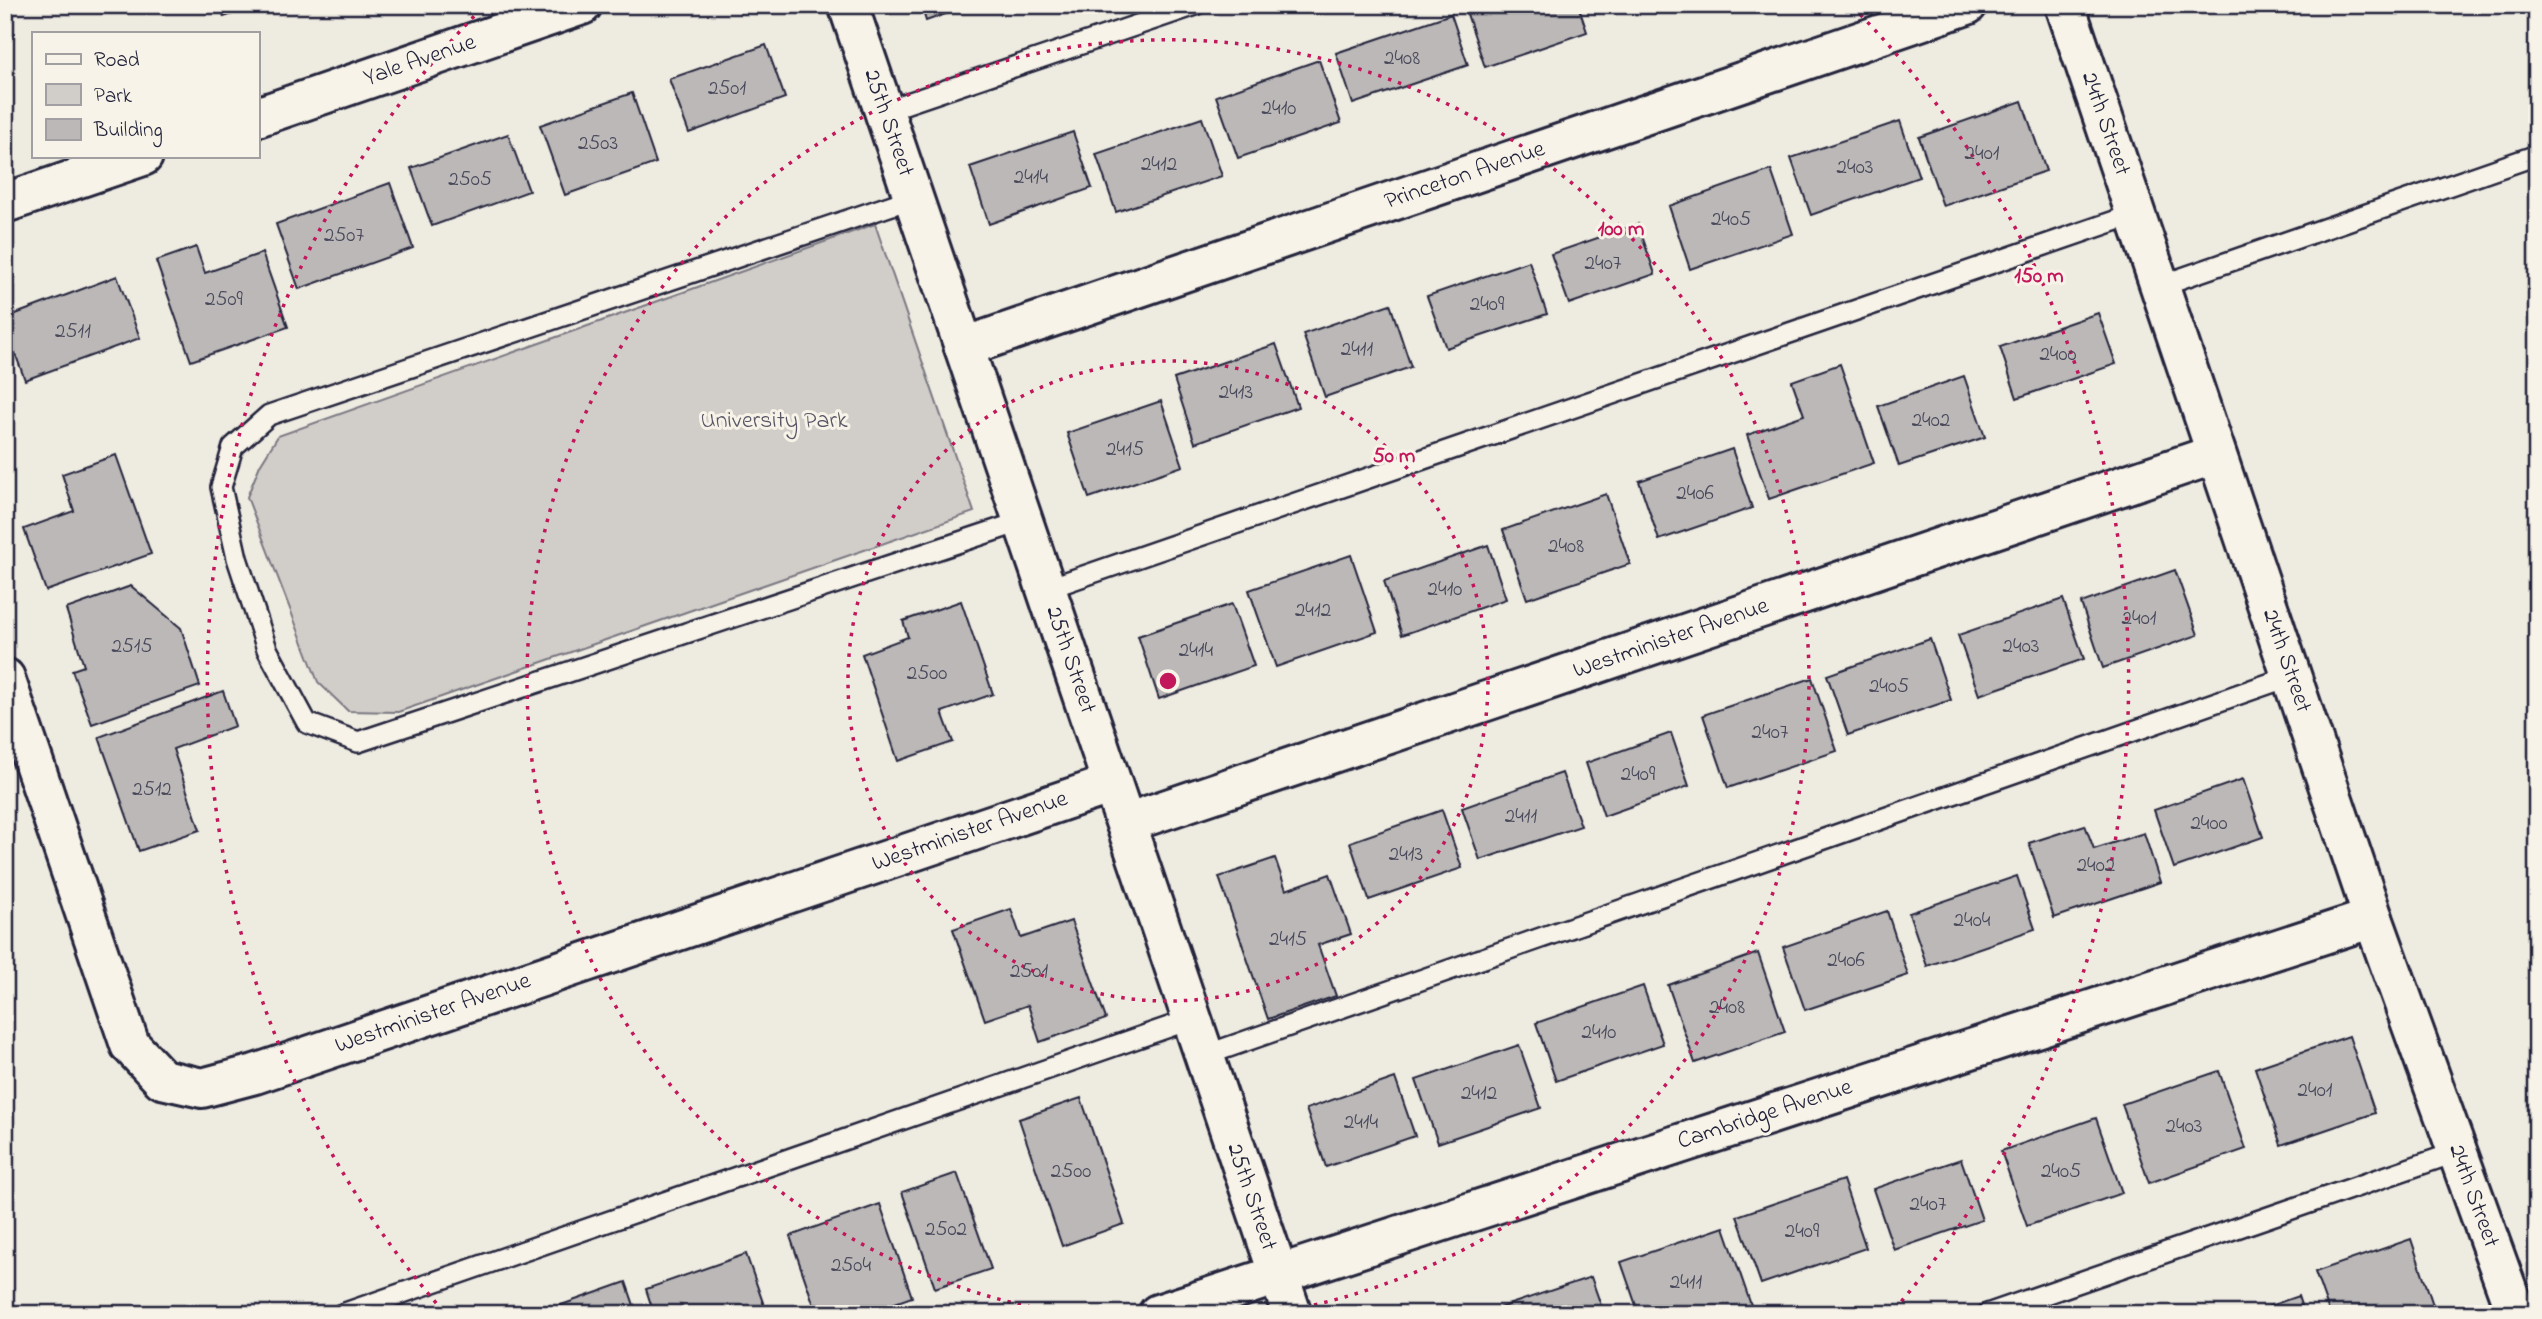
<svg xmlns="http://www.w3.org/2000/svg" width="2542" height="1319" viewBox="0 0 2542 1319" font-family="'Indie Flower',sans-serif">
<style>
.green{fill:#d1cdc9;stroke:#7a7882;stroke-width:2}
.building{fill:#bbb8b7;stroke:#22223b;stroke-width:2}
.lines{fill:none;stroke-linecap:round;stroke-linejoin:round}
.lane-casing{stroke:#22223b;stroke-width:24}
.street-casing{stroke:#22223b;stroke-width:44}
.secondary-casing{stroke:#22223b;stroke-width:44}
.lane{stroke:#f7f3e8;stroke-width:19}
.street{stroke:#f7f3e8;stroke-width:38}
.secondary{stroke:#f7f3e8;stroke-width:38}
.ring{fill:none;stroke:#c2185b;stroke-width:3.5;stroke-dasharray:3.5 7}
.labels{text-anchor:middle;dominant-baseline:central;stroke-width:6;stroke-linejoin:round;paint-order:stroke}
.number-label{font-size:21px;fill:#48485a}
.street-label{font-size:24px;fill:#22223b;stroke:#f7f3e8}
.park-label{font-size:24px;fill:#575566;stroke:#f7f3e8}
.centre{fill:#c2185b;stroke:#f7f3e8;stroke-width:3.5}
.ring-label{font-size:21px;text-anchor:middle;font-weight:bold;fill:#c2185b;stroke:#f7f3e8;stroke-width:6;stroke-linejoin:round;paint-order:stroke}
</style>
<rect width="100%" height="100%" fill="#eeebe1"/>
<filter id="ink" filterUnits="userSpaceOnUse"><feTurbulence type="fractalNoise" baseFrequency=".0143" numOctaves="2"/><feDisplacementMap in="SourceGraphic" scale="14" xChannelSelector="R" yChannelSelector="G"/><feConvolveMatrix kernelMatrix="1 2 1 2 8 2 1 2 1" color-interpolation-filters="sRGB"/></filter>
<g filter="url(#ink)">
<polygon class="green" points="875,224 974,512 398,712 348,711 318,682 247,497 260,465 278,436"/>
<g class="building">
<polygon points="220,5 259,5 224,17"/>
<polygon points="921,5 971,5 926,21"/>
<polygon points="1464,5 1578,5 1587,32 1485,67"/>
<polygon points="1451,14 1468,65 1353,104 1336,53"/>
<polygon points="766,45 785,98 689,133 669,79"/>
<polygon points="1319,60 1341,123 1238,158 1216,96"/>
<polygon points="632,93 656,163 565,195 540,125"/>
<polygon points="2022,101 2046,171 1943,206 1919,137"/>
<polygon points="1202,118 1222,176 1116,212 1096,154"/>
<polygon points="1900,121 1919,177 1811,215 1791,158"/>
<polygon points="1073,132 1092,188 989,224 970,167"/>
<polygon points="508,134 529,191 432,226 411,168"/>
<polygon points="1771,170 1793,234 1690,269 1669,206"/>
<polygon points="390,183 413,248 299,289 276,224"/>
<polygon points="1638,224 1655,274 1569,304 1551,254"/>
<polygon points="196,247 205,273 262,253 288,327 191,361 156,261"/>
<polygon points="1529,261 1547,314 1446,348 1427,296"/>
<polygon points="117,276 140,338 25,380 5,326 5,318"/>
<polygon points="1390,304 1411,367 1325,397 1303,334"/>
<polygon points="2098,313 2116,364 2017,398 2000,347"/>
<polygon points="1276,344 1298,407 1195,443 1174,379"/>
<polygon points="1840,364 1874,463 1769,499 1747,435 1804,415 1792,381"/>
<polygon points="1964,376 1985,437 1899,466 1878,406"/>
<polygon points="1161,401 1183,466 1089,498 1067,433"/>
<polygon points="1732,449 1752,508 1659,540 1639,481"/>
<polygon points="116,455 151,554 46,591 24,529 74,511 62,474"/>
<polygon points="1606,494 1630,564 1527,599 1503,530"/>
<polygon points="1488,545 1506,599 1402,635 1384,581"/>
<polygon points="1351,555 1377,632 1276,667 1249,590"/>
<polygon points="2175,570 2198,635 2103,668 2081,603"/>
<polygon points="131,586 181,628 200,686 92,724 72,670 84,666 66,609"/>
<polygon points="2063,599 2084,659 1979,695 1958,635"/>
<polygon points="961,601 993,694 942,712 953,742 898,761 862,654 908,637 903,621"/>
<polygon points="1232,604 1254,666 1159,699 1138,636"/>
<polygon points="1930,639 1951,700 1848,735 1827,675"/>
<polygon points="1812,678 1837,751 1728,788 1703,715"/>
<polygon points="223,691 235,726 173,749 200,830 139,851 99,737"/>
<polygon points="1671,733 1689,786 1604,816 1586,763"/>
<polygon points="1562,773 1581,826 1480,860 1462,808"/>
<polygon points="2243,779 2263,837 2174,868 2154,810"/>
<polygon points="1442,810 1462,868 1369,900 1350,842"/>
<polygon points="2085,825 2094,849 2144,833 2160,882 2054,918 2029,843"/>
<polygon points="1275,858 1286,890 1330,874 1351,934 1318,945 1336,996 1268,1019 1219,877"/>
<polygon points="2017,876 2035,929 1927,966 1909,913"/>
<polygon points="1011,909 1021,938 1071,921 1106,1019 1040,1042 1028,1005 985,1020 953,929"/>
<polygon points="1887,911 1908,975 1805,1010 1783,947"/>
<polygon points="1758,953 1785,1032 1695,1063 1668,985"/>
<polygon points="1643,986 1663,1044 1556,1081 1536,1023"/>
<polygon points="2349,1036 2375,1113 2281,1145 2255,1068"/>
<polygon points="1519,1045 1541,1108 1438,1143 1416,1080"/>
<polygon points="2219,1071 2246,1149 2149,1183 2122,1104"/>
<polygon points="1395,1078 1415,1136 1326,1167 1306,1109"/>
<polygon points="1081,1098 1124,1224 1062,1246 1019,1119"/>
<polygon points="2096,1118 2122,1193 2027,1226 2001,1151"/>
<polygon points="1961,1159 1982,1220 1894,1250 1873,1189"/>
<polygon points="957,1173 991,1269 935,1288 902,1192"/>
<polygon points="1843,1180 1866,1248 1761,1284 1737,1216"/>
<polygon points="880,1204 912,1297 864,1314 817,1314 790,1236"/>
<polygon points="1724,1227 1751,1305 1724,1314 1639,1314 1621,1262"/>
<polygon points="2411,1239 2436,1314 2330,1314 2315,1272"/>
<polygon points="746,1254 767,1314 654,1314 646,1289"/>
<polygon points="1591,1277 1604,1314 1501,1314 1499,1308"/>
<polygon points="626,1282 637,1314 536,1314"/>
<polygon points="2298,1296 2304,1314 2247,1314"/>
</g>
<g class="lines">
<g class="lane-casing">
<g id="lane">
<polyline points="884,111 1196,5"/>
<polyline points="913,198 269,415 233,447 221,487 237,558 267,649 307,723 358,742 1023,521"/>
<polyline points="2159,286 2537,155"/>
<polyline points="1046,589 2135,214"/>
<polyline points="1203,1056 2291,676"/>
<polyline points="342,1314 1192,1019"/>
<polyline points="1987,1314 2457,1152"/>
</g>
</g>
<g class="street-casing">
<g id="street">
<polyline points="2065,5 2373,918 2516,1314"/>
<polyline points="257,117 582,5"/>
<polyline points="5,203 143,156"/>
<polyline points="964,347 1967,5"/>
<polyline points="5,678 130,1045 162,1079 202,1088 255,1074 1112,784"/>
<polyline points="1126,823 2216,454"/>
<polyline points="1158,1314 2373,918"/>
</g>
</g>
<g class="secondary-casing">
<polyline id="secondary" points="848,5 1292,1314"/>
</g>
<use href="#lane" class="lane"/>
<use href="#street" class="street"/>
<use href="#secondary" class="secondary"/>
</g>
</g>
<g class="ring">
<circle cx="1168" cy="681" r="320"/>
<path d="M1062 1313A641 641 0 1 1 1274 1313"/>
<path d="M443 1311A961 961 0 0 1 483 7M1853 7A961 961 0 0 1 1893 1311"/>
</g>
<g class="labels">
<g class="number-label">
<text x="1402" y="59">2408</text>
<text x="727" y="89">2501</text>
<text x="1279" y="109">2410</text>
<text x="598" y="144">2503</text>
<text x="1982" y="154">2401</text>
<text x="1159" y="165">2412</text>
<text x="1855" y="168">2403</text>
<text x="1031" y="178">2414</text>
<text x="470" y="180">2505</text>
<text x="1731" y="220">2405</text>
<text x="344" y="236">2507</text>
<text x="1603" y="264">2407</text>
<text x="224" y="300">2509</text>
<text x="1487" y="305">2409</text>
<text x="73" y="332">2511</text>
<text x="1357" y="350">2411</text>
<text x="2058" y="355">2400</text>
<text x="1236" y="393">2413</text>
<text x="1931" y="421">2402</text>
<text x="1125" y="450">2415</text>
<text x="1695" y="494">2406</text>
<text x="1566" y="547">2408</text>
<text x="1445" y="590">2410</text>
<text x="1313" y="611">2412</text>
<text x="2139" y="619">2401</text>
<text x="132" y="647">2515</text>
<text x="2021" y="647">2403</text>
<text x="1196" y="651">2414</text>
<text x="927" y="674">2500</text>
<text x="1889" y="687">2405</text>
<text x="1770" y="733">2407</text>
<text x="1638" y="775">2409</text>
<text x="152" y="790">2512</text>
<text x="1521" y="817">2411</text>
<text x="2209" y="824">2400</text>
<text x="1406" y="855">2413</text>
<text x="2096" y="866">2402</text>
<text x="1972" y="921">2404</text>
<text x="1288" y="940">2415</text>
<text x="1846" y="961">2406</text>
<text x="1029" y="972">2501</text>
<text x="1727" y="1008">2408</text>
<text x="1599" y="1033">2410</text>
<text x="2315" y="1091">2401</text>
<text x="1479" y="1094">2412</text>
<text x="1361" y="1123">2414</text>
<text x="2184" y="1127">2403</text>
<text x="1071" y="1172">2500</text>
<text x="2061" y="1172">2405</text>
<text x="1928" y="1205">2407</text>
<text x="946" y="1230">2502</text>
<text x="1802" y="1232">2409</text>
<text x="851" y="1266">2504</text>
<text x="1686" y="1283">2411</text>
</g>
<g class="street-label">
<text transform="translate(420 61) rotate(-19)">Yale Avenue</text>
<text transform="translate(888 123) rotate(71)">25th Street</text>
<text transform="translate(2105 124) rotate(71)">24th Street</text>
<text transform="translate(1465 176) rotate(-19)">Princeton Avenue</text>
<text transform="translate(1671 639) rotate(-19)">Westminister Avenue</text>
<text transform="translate(1070 660) rotate(71)">25th Street</text>
<text transform="translate(2286 661) rotate(71)">24th Street</text>
<text transform="translate(970 832) rotate(-19)">Westminister Avenue</text>
<text transform="translate(433 1014) rotate(-19)">Westminister Avenue</text>
<text transform="translate(1765 1115) rotate(-18)">Cambridge Avenue</text>
<text transform="translate(2473 1196) rotate(70)">24th Street</text>
<text transform="translate(1251 1197) rotate(71)">25th Street</text>
</g>
<g class="park-label">
<text x="774" y="421">University Park</text>
</g>
</g>
<circle cx="1168" cy="681" r="10" class="centre"/>
<g class="ring-label">
<text x="1621" y="235">100 m</text>
<text x="2039" y="282">150 m</text>
<text x="1394" y="462">50 m</text>
</g>
<rect width="2542" height="1319" fill="none" stroke="#f7f3e8" stroke-width="28"/>
<rect x="14" y="14" width="2514" height="1291" fill="none" stroke="#22223b" stroke-width="2.5" filter="url(#ink)"/>
<rect x="32" y="32" width="228" height="126" fill="#f7f3e8" stroke="#a29fa3" stroke-width="2"/>
<rect x="46" y="54" width="35" height="10" fill="#f7f3e8" stroke="#a29fa3" stroke-width="2"/>
<text x="94" y="66" font-size="21" fill="#22223b">Road</text>
<rect x="46" y="84" width="35" height="21" fill="#d1cdc9" stroke="#a29fa3" stroke-width="2"/>
<text x="94" y="102" font-size="21" fill="#22223b">Park</text>
<rect x="46" y="119" width="35" height="21" fill="#bbb8b7" stroke="#a29fa3" stroke-width="2"/>
<text x="94" y="136" font-size="21" fill="#22223b">Building</text>
</svg>
